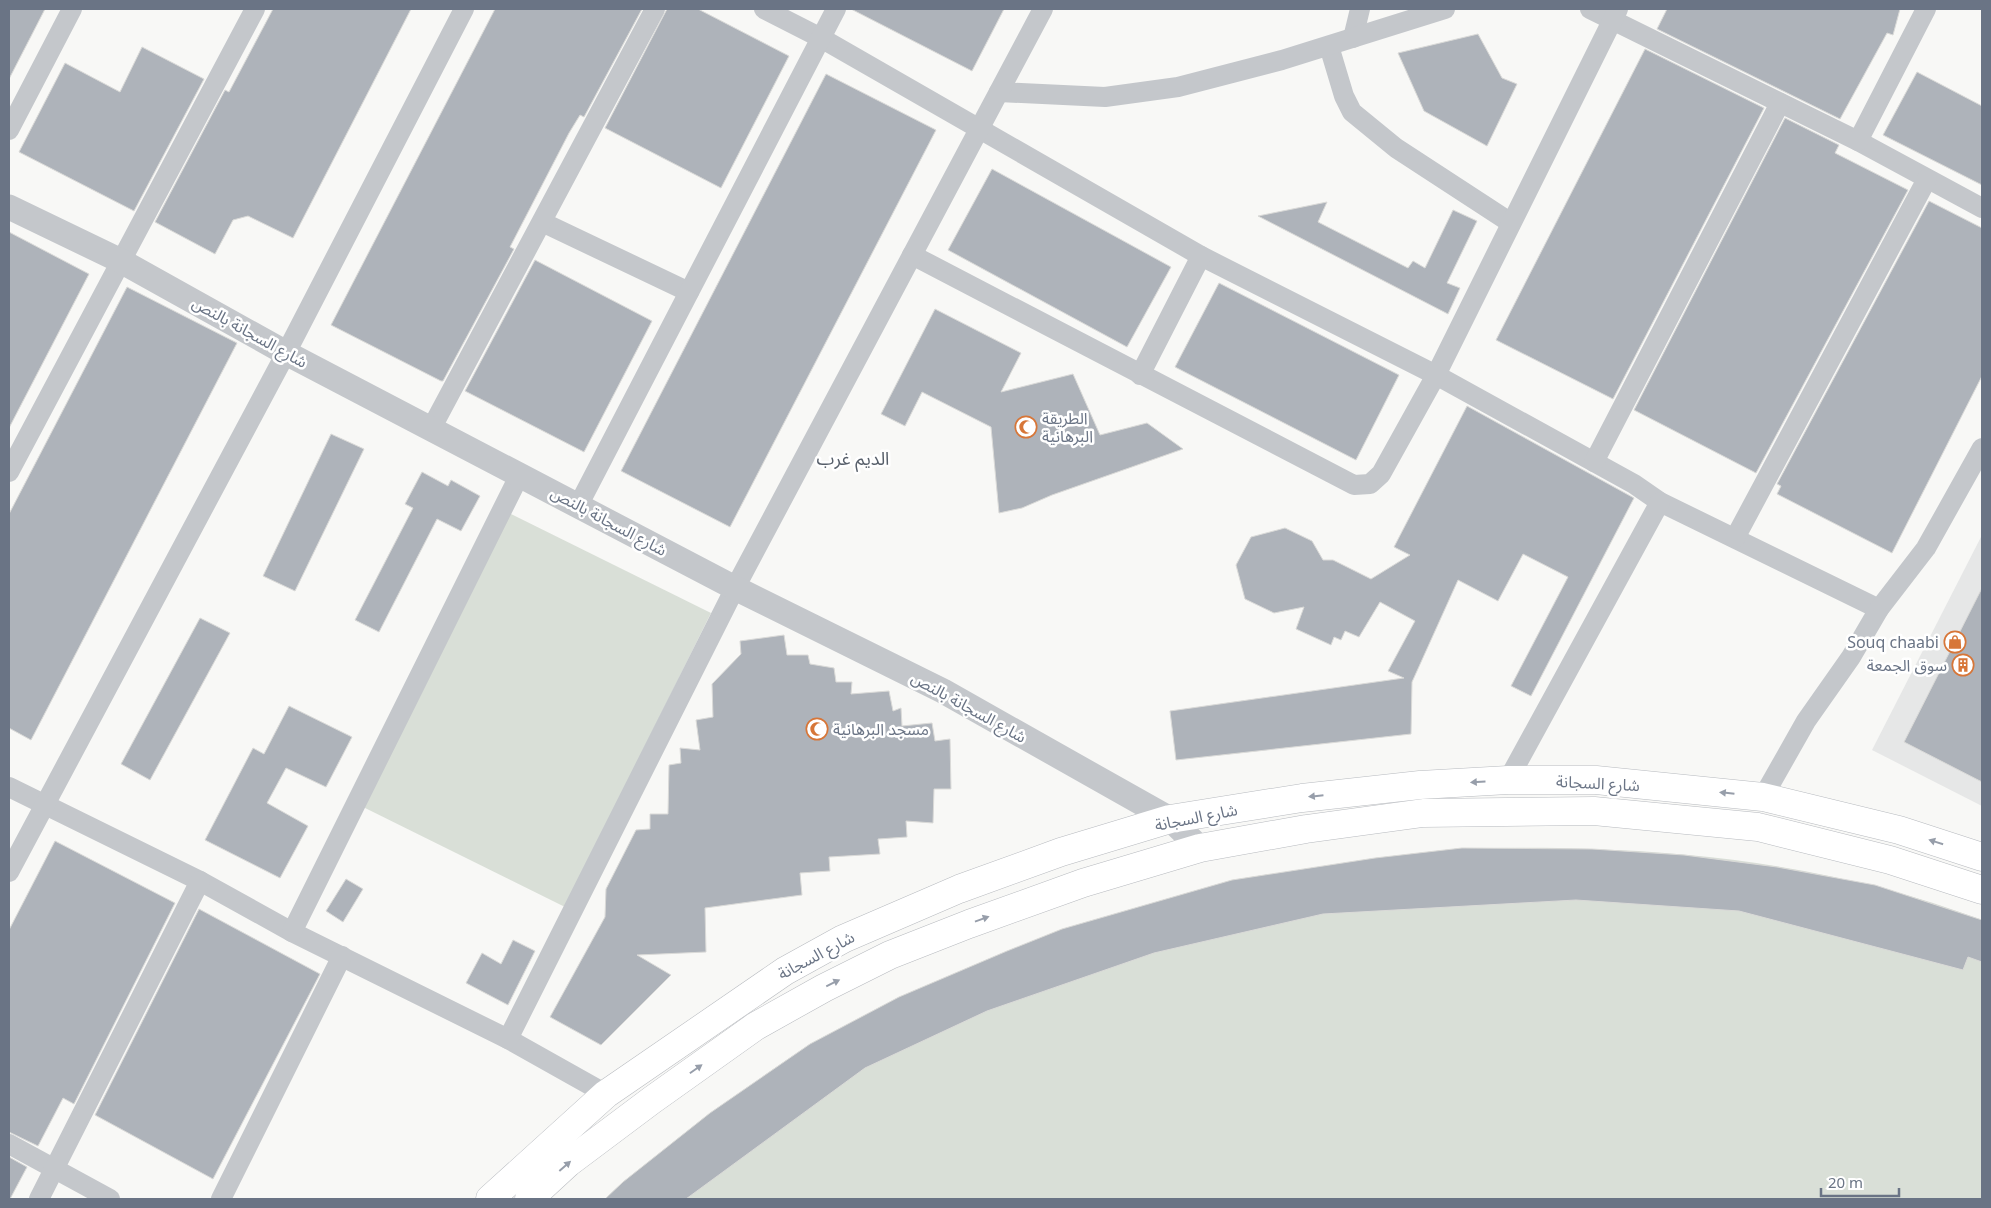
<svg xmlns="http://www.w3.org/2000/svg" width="1991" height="1208" viewBox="0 0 1991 1208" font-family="'Noto Sans','Noto Sans Arabic',sans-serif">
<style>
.built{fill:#e6e7e7}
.green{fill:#d9dfd7}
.building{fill:#aeb3ba;stroke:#dadad8}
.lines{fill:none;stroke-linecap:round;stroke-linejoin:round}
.secondary-casing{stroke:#b7babf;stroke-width:29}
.minor{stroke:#c4c7cb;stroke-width:20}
.tertiary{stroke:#c4c7cb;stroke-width:25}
.secondary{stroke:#fff;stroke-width:28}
.oneway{fill:#979eaa}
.labels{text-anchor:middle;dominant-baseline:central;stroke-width:5;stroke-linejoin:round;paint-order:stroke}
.street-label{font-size:16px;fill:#6a7485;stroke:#fff}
.poi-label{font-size:16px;fill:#6a7485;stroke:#fff;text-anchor:start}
.neighbourhood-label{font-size:18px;fill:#575f6a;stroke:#fff}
</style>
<rect width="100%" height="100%" fill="#f8f8f6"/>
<polygon class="built" points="1982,535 1982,806 1872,750"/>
<g class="green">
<polygon points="507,512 711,613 565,907 361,806"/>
<path d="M1462,848C1505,848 1548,847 1591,849C1723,853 1859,873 1982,920V1199H605L623,1182L710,1113L810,1044L899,997L1007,951L1062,929L1232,880L1375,858Z"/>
</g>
<g class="building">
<polygon points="9,9 45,9 9,79"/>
<polygon points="273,9 411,9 293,238 248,216 233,220 215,254 155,222 225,90 229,92"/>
<polygon points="495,9 642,9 584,117 580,115 569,133 510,247 514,249 443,381 441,381 331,325"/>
<polygon points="667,9 698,9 789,56 721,188 605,128"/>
<polygon points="851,9 1004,9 972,71"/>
<polygon points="1667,9 1900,9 1893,35 1887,33 1840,119 1657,29"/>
<polygon points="1478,34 1502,78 1517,84 1487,146 1424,111 1398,53"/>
<polygon points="142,47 204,79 134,211 19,152 65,63 120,92"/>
<polygon points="1645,49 1764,108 1613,399 1496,340"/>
<polygon points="1917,72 1982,106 1982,185 1883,135"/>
<polygon points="826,74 936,130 730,527 621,471"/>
<polygon points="1785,118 1839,145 1835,153 1908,190 1756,473 1634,410"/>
<polygon points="992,169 1171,267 1127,347 948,250"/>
<polygon points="1929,201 1982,228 1982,376 1892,553 1777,494 1781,486 1777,484"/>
<polygon points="1327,202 1318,222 1408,268 1413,261 1425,268 1453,210 1477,221 1447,283 1460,288 1448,314 1258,216"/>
<polygon points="9,232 89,274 9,428"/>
<polygon points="535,260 652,321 584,452 465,391"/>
<polygon points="1219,283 1399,375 1356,460 1175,367"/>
<polygon points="127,287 237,343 31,740 9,728 9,514"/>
<polygon points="935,309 1021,353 1001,392 1073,374 1100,435 1147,423 1183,449 1052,495 1022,508 999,513 991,427 922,392 905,426 881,414"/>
<polygon points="1467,406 1634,498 1531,696 1511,686 1568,577 1523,554 1498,601 1458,580 1412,682 1411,734 1176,760 1170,711 1404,678 1388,671 1415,621 1380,602 1359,637 1345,631 1341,640 1334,637 1331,645 1296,629 1304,607 1274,613 1245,599 1236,565 1251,537 1285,528 1312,541 1323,560 1333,560 1371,579 1410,555 1394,547"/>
<polygon points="331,434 364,449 295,591 263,576"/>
<polygon points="422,472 448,486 451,480 480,496 461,531 437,519 379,632 355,620 413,508 405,504"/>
<polygon points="1982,588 1982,782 1904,742"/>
<polygon points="200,618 230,633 150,780 121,764"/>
<polygon points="784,635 787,655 808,655 810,664 834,668 836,682 852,682 851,694 889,691 893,711 901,708 902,726 932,723 935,741 950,739 951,789 934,789 933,823 906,821 907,837 878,839 880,854 829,857 830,871 800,873 802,895 705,908 706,952 637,955 671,975 601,1045 550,1017 605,917 606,889 636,830 650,829 650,814 668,814 669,765 681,763 680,748 700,750 696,720 713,717 712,684 741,654 740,641"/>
<polygon points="289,706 352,737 326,787 286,768 267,803 308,826 280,878 205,840 253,748 264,754"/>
<polygon points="55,841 175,903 74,1104 63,1098 38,1146 9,1132 9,930"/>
<polygon points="1462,848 1592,849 1684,855 1777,867 1875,885 1982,920 1982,962 1968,957 1963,970 1739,911 1576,900 1323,914 1154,953 987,1011 865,1068 686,1199 605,1199 623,1182 710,1113 810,1044 899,997 1007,951 1062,929 1232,880 1375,858"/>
<polygon points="346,879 363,889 343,922 326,911"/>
<polygon points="199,909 320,974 213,1179 95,1115"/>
<polygon points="513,940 535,951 508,1005 466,983 482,953 501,964"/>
<polygon points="9,1157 27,1167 10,1199 9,1199"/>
</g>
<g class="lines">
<g class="secondary-casing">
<g id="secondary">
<polyline points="490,1199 606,1094 785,971 843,939 959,889 1061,852 1170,819 1302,798 1420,785 1508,780 1596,780 1763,797 1899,830 1982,857"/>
<polyline points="529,1199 568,1163 652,1100 756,1026 824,988 890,955 969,924 1083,883 1200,848 1306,829 1423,813 1594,811 1758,827 1890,860 1982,890"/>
</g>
</g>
<g class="minor">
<polyline points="764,9 821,38 1201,256 1436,375 1634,484 1660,502 1879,609"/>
<polyline points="1590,9 1858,141 1982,208"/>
<polyline points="1353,38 1360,9"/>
<polyline points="1329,46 1344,96 1352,112 1396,148 1511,223"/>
<polyline points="999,92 1105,97 1178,87 1282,60 1445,9"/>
<polyline points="9,130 72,9"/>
<polyline points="1858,141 1926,9"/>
<polyline points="542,222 689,292"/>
<polyline points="912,255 1354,485 1370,484 1381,474 1436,375 1618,9"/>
<polyline points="1140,375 1201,256"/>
<polyline points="431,429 655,9"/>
<polyline points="1594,462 1780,103"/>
<polyline points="9,472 255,9"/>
<polyline points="578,506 836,9"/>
<polyline points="1735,538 1927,179"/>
<polyline points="1508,780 1660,502"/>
<polyline points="9,787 200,881 292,932 508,1039 606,1094"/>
<polyline points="1763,797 1806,721 1851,657 1879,609 1926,548 1982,448"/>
<polyline points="9,872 286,353 464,9"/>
<polyline points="292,932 520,474"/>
<polyline points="508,1039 735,588 1043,9"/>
<polyline points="9,1144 110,1199"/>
<polyline points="39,1199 200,881"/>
<polyline points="221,1199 342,956"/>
</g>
<polyline class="tertiary" points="9,207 121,261 286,353 735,588 943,691 1170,819 1200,848"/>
<use href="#secondary" class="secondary"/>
</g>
<defs><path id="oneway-solid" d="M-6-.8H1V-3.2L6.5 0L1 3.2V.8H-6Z" transform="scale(1.25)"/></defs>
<g class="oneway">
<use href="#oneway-solid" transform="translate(1478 782) rotate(177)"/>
<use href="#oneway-solid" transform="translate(1727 793) rotate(-174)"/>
<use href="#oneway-solid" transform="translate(1316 796) rotate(174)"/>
<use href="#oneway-solid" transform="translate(1936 842) rotate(-162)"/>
<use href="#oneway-solid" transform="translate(982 919) rotate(-20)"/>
<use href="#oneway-solid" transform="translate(833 983) rotate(-26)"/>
<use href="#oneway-solid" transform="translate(696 1069) rotate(-35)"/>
<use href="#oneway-solid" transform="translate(565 1166) rotate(-41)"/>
</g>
<defs>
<g id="mosque-ring" transform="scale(1.125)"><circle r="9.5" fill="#fff" stroke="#d77638" stroke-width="1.5"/><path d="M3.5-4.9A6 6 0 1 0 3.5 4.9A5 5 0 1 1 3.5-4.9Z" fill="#d77638"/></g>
<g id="shop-ring" transform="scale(1.125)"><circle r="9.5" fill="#fff" stroke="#d77638" stroke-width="1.5"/><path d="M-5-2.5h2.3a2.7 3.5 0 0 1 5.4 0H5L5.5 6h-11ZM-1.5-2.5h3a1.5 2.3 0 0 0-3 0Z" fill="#d77638"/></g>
<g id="building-ring" transform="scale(1.125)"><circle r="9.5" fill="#fff" stroke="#d77638" stroke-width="1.5"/><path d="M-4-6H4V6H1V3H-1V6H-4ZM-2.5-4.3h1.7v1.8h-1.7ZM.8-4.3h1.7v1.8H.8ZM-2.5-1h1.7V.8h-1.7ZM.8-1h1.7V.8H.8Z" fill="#d77638"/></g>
</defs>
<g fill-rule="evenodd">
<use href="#mosque-ring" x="1026" y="427"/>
<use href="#shop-ring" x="1955" y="642"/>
<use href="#building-ring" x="1963" y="665"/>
<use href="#mosque-ring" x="817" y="729"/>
</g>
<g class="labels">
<g class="street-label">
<text transform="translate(250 332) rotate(29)">شارع السجانة بالنص</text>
<text transform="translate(609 521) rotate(28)">شارع السجانة بالنص</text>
<text transform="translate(969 707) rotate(29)">شارع السجانة بالنص</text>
<text transform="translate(1598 783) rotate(3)">شارع السجانة</text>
<text transform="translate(1196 817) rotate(-11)">شارع السجانة</text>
<text transform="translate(816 955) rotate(-28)">شارع السجانة</text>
</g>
<g class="poi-label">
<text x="1042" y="418">الطريقة<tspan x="1042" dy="18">البرهانية</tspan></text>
<text x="1939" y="642" text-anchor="end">Souq chaabi</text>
<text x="1947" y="665" text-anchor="end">سوق الجمعة</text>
<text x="833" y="729">مسجد البرهانية</text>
</g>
<g class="neighbourhood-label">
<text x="853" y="458">الديم غرب</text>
</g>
</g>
<rect width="1991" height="1208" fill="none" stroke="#6a7485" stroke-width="20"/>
<path d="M1821 1188v8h78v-8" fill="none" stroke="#6a7485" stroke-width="2.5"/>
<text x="1828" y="1188" font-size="15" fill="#6a7485" stroke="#ffffff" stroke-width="4" paint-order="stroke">20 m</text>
</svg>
